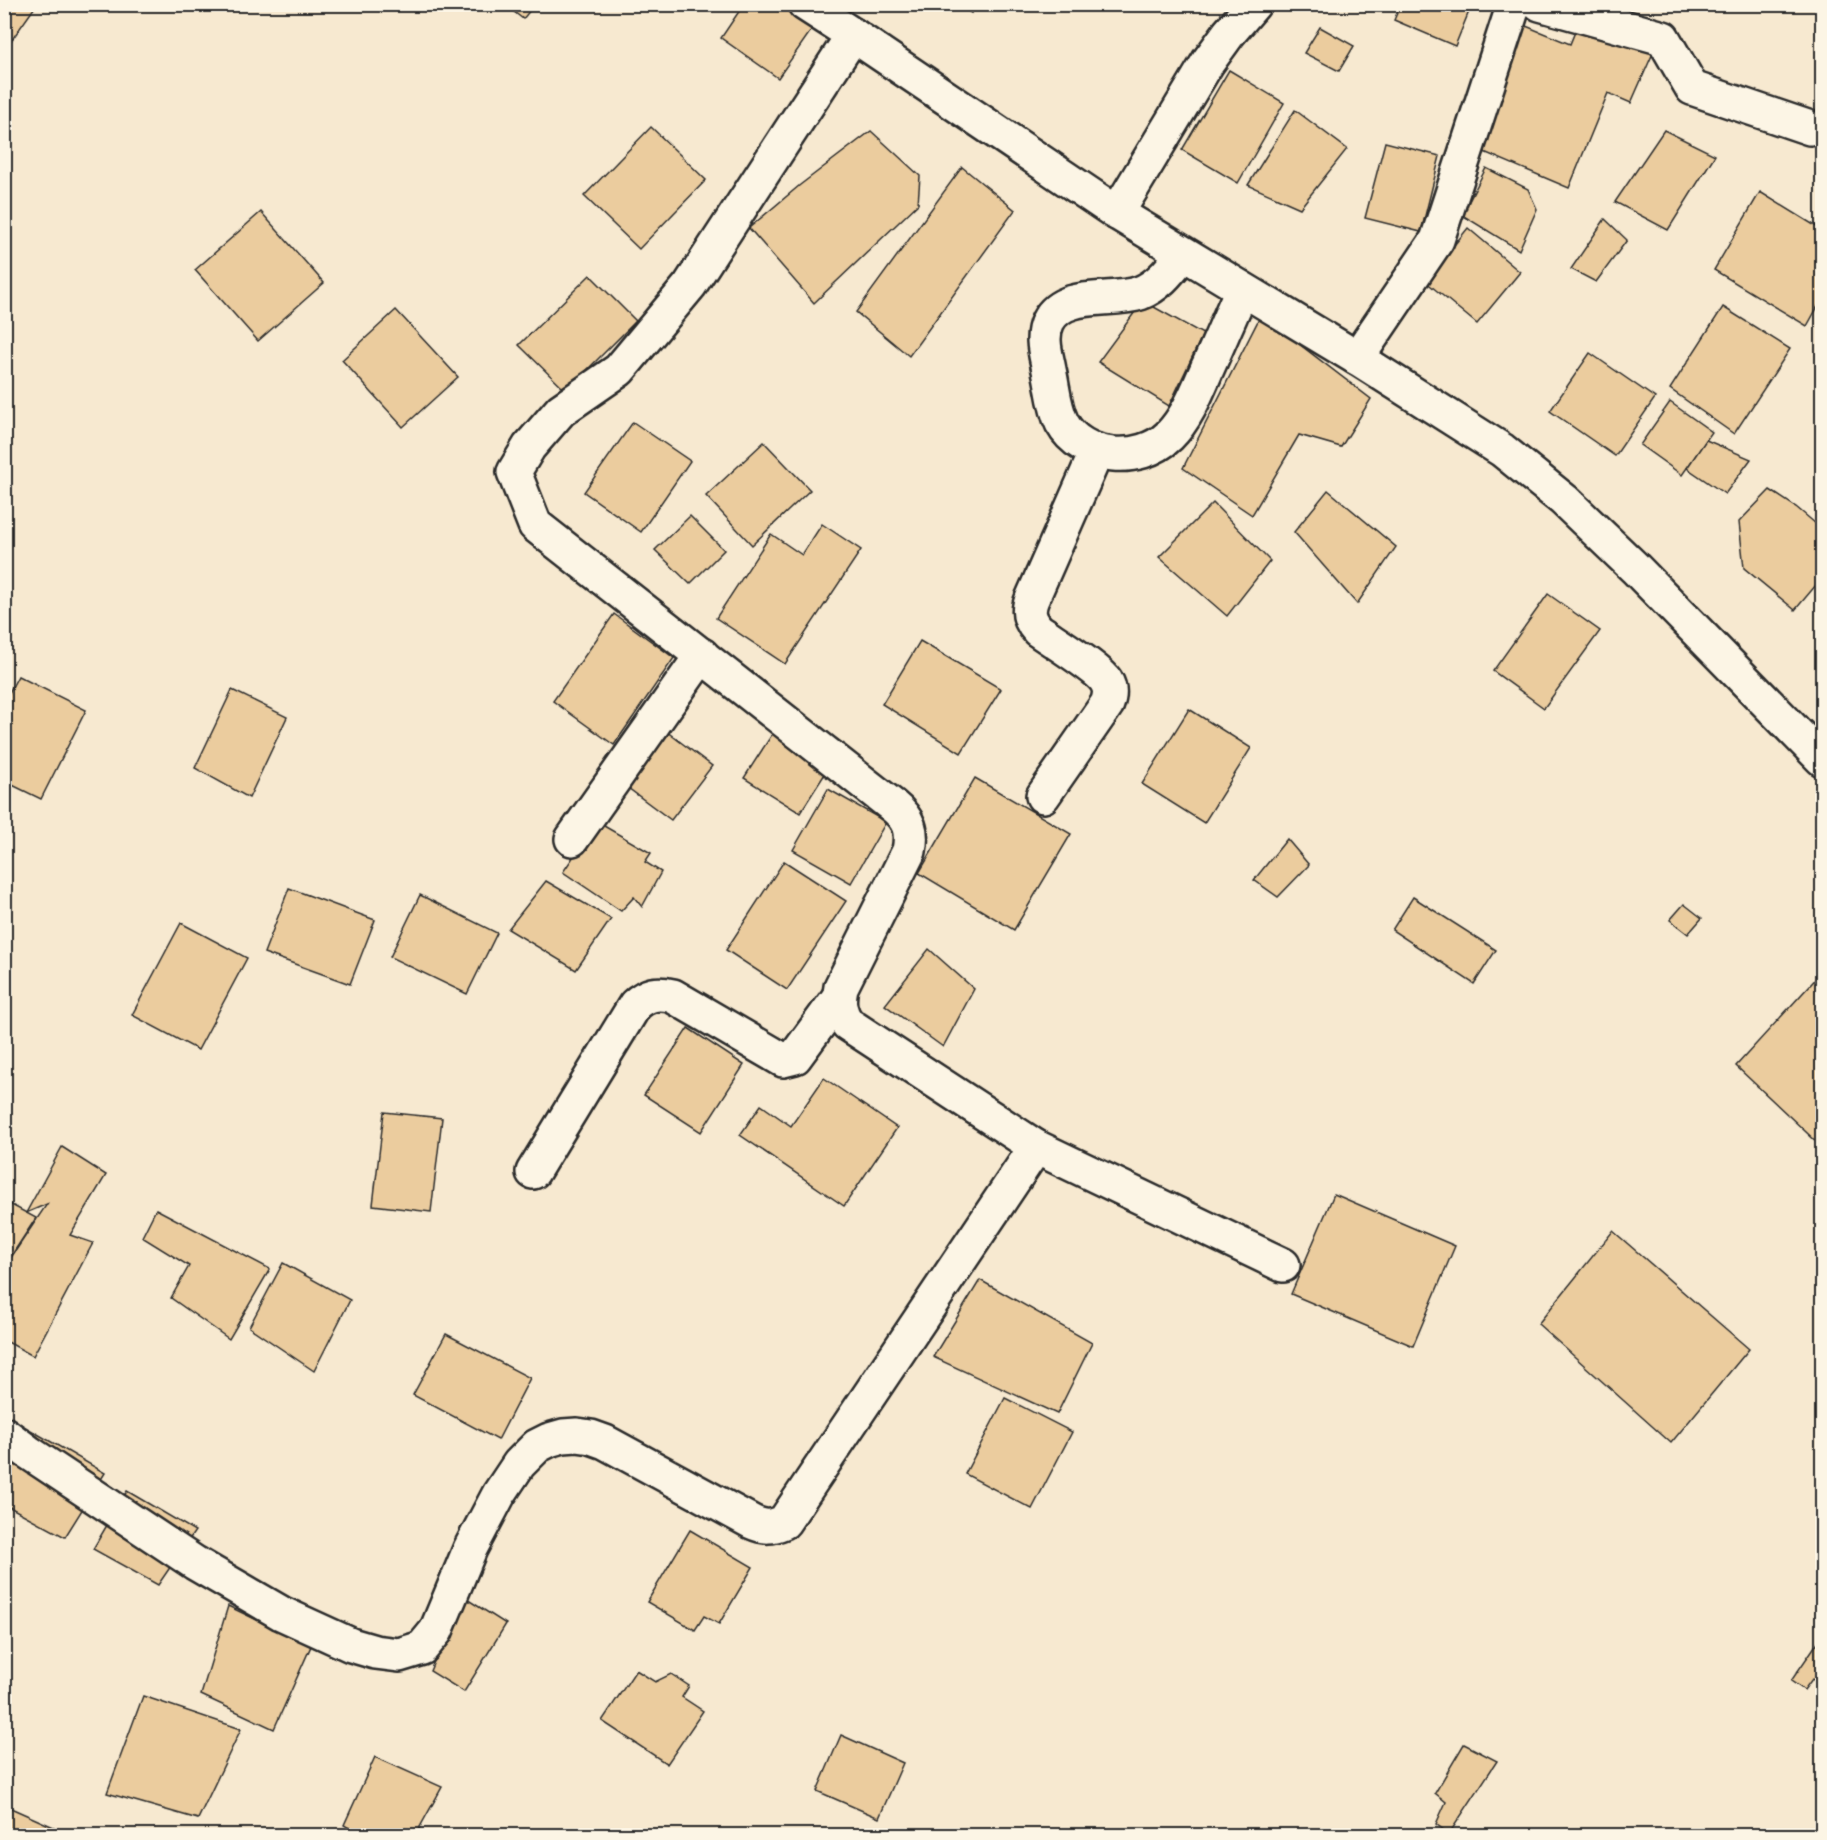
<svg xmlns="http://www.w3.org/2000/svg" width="1827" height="1840" viewBox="0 0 1827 1840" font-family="Caveat,sans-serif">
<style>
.building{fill:#ebcc9e;stroke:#2b2b2b;stroke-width:1.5}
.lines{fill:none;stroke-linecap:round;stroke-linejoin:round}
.street-casing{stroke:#2b2b2b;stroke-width:38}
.street{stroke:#fcf5e5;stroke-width:33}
</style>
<rect width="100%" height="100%" fill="#f7e9d0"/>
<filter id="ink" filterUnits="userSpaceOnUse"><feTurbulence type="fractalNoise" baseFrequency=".0167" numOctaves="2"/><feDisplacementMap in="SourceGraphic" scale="12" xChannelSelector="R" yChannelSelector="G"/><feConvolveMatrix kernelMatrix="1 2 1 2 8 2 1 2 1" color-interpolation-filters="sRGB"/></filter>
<g filter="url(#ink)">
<g class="building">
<polygon points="4,4 37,4 4,51"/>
<polygon points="504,4 535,4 523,19"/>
<polygon points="744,4 807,4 822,15 778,78 721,38"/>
<polygon points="957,4 974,4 971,13"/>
<polygon points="1401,4 1472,4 1455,46 1394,20"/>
<polygon points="1579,22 1653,53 1631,103 1608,93 1569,188 1470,146 1521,24 1570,44"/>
<polygon points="1320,27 1354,46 1339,71 1304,53"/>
<polygon points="1229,70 1284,103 1238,183 1182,150"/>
<polygon points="1295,110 1347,149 1300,208 1248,185"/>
<polygon points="651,127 706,180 639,249 584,196"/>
<polygon points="1664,130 1715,155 1668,230 1615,202"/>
<polygon points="871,131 920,176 918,204 814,303 749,228 800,185"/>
<polygon points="1385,142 1440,156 1421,232 1365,218"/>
<polygon points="962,167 1015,210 909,356 856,312"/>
<polygon points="1486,168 1528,189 1537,209 1519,250 1462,215"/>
<polygon points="1760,192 1822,230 1822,299 1807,326 1714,270"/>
<polygon points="261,212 324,283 258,341 195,270"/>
<polygon points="1605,219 1627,240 1596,282 1571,269"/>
<polygon points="1468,228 1520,272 1477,324 1425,281"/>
<polygon points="590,275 636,321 566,391 519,345"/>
<polygon points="1143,301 1203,334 1169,406 1098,362"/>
<polygon points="1723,307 1790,349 1734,434 1670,389"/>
<polygon points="396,310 458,377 403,427 342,360"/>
<polygon points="1261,315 1371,399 1341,447 1299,435 1252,515 1183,468"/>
<polygon points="1590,353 1655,398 1615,456 1550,411"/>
<polygon points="1670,402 1712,432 1682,475 1640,445"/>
<polygon points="633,422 690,461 641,532 584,492"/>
<polygon points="1706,440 1751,459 1725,494 1687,468"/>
<polygon points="764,442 810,490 752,545 706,496"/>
<polygon points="1328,490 1396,547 1357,604 1294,532"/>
<polygon points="1770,490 1796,507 1822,529 1822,578 1795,610 1744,568 1739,522"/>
<polygon points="1213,503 1270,561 1227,616 1159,557"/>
<polygon points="690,516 724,550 690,584 655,550"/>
<polygon points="822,524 861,550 785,664 716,618 771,534 802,555"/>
<polygon points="1548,594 1600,631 1544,708 1493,671"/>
<polygon points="614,614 674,658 614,745 553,701"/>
<polygon points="920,641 1001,689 961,753 882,704"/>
<polygon points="18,676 86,710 41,799 4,781 4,702"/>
<polygon points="232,690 287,717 249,798 195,768"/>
<polygon points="789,708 844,744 800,813 744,778"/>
<polygon points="1189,709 1251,748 1204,823 1142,784"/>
<polygon points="662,728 712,766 671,820 620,782"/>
<polygon points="975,778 1071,834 1014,930 919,873"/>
<polygon points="828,789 886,822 851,883 793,850"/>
<polygon points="597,822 651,853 645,862 661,872 642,907 634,897 621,911 563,872"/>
<polygon points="1287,839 1309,865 1278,897 1254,880"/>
<polygon points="784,861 846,901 787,990 726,950"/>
<polygon points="546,881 611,919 576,970 508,929"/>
<polygon points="289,888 375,920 350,984 264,953"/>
<polygon points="420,895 497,933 467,994 390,957"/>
<polygon points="1413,897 1496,950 1474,984 1392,930"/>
<polygon points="1684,904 1702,918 1688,934 1670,920"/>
<polygon points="181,923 247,958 198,1050 132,1015"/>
<polygon points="929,949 974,989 943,1047 885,1005"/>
<polygon points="1822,972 1822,1147 1736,1066"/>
<polygon points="688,1028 744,1065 701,1132 644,1095"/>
<polygon points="824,1078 897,1128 844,1206 740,1135 761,1105 791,1126"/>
<polygon points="384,1112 442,1118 431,1212 373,1205"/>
<polygon points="62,1147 106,1175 70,1235 93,1243 33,1356 4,1340 4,1268 47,1204 26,1213"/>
<polygon points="1334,1194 1455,1246 1413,1346 1291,1294"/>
<polygon points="4,1201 36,1218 4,1267"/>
<polygon points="156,1209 270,1269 229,1339 171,1298 189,1266 142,1237"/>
<polygon points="1613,1231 1749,1349 1671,1443 1538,1324"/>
<polygon points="283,1263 350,1300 314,1371 249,1327"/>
<polygon points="980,1280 1092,1343 1057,1414 933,1357"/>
<polygon points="446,1334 530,1378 498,1440 413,1395"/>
<polygon points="1005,1398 1072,1432 1032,1509 965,1474"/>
<polygon points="10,1418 105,1473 65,1537 4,1504 4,1434"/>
<polygon points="127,1491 195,1531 158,1585 93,1549"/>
<polygon points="690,1530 753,1567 719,1624 704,1616 695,1630 647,1602"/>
<polygon points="462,1596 506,1624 464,1692 430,1671"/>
<polygon points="228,1606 311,1646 274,1729 201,1695"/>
<polygon points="1822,1636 1822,1686 1812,1679 1804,1690 1791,1681"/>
<polygon points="636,1670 655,1682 671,1674 689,1686 682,1697 703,1711 667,1764 602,1721"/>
<polygon points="143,1696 241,1729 198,1819 107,1793"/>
<polygon points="841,1735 903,1763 879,1818 817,1791"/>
<polygon points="1464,1744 1497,1761 1449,1834 1436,1824 1446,1802 1435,1793"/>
<polygon points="375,1757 442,1787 415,1836 363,1836 344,1825"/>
<polygon points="4,1805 58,1829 56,1836 4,1836"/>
<polygon points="81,1829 100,1836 79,1836"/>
</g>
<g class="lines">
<g class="street-casing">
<g id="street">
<polyline points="805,4 853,35 1117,213 1357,358 1502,450 1564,500 1635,568 1822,759"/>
<polyline points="1540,4 1663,38 1692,88 1810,128"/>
<path d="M853,35L690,285L619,370L561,410L529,447L514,472L535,525L893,806C909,819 913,831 909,851L841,987C838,1002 839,1012 848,1024L1036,1147L1283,1265"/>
<polyline points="1117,213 1208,62 1229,33 1254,4"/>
<path d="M1183,254C1171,269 1159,286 1140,293C1111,303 1064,290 1048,321C1040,337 1046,354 1049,370C1053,387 1054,407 1062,423C1082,460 1140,464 1169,436C1187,418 1197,392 1207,369C1219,343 1230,316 1242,290"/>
<polyline points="1357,358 1437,240 1514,4"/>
<path d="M1043,796L1107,704C1110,696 1111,689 1106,681C1099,669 1052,640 1038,630C1029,620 1027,611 1032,599L1097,451"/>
<polyline points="572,839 702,655"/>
<path d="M533,1172L635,1005C647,994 657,992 673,996L783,1060L795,1057L839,997"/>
<path d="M4,1434L28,1452L195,1563L281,1613L351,1645L375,1652L399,1655L422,1648L436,1631L470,1549L499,1494L519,1464L537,1446L549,1440L563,1436L577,1435L591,1437L605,1442L752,1522C765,1528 772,1527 784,1522L1036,1147"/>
</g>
</g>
<use href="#street" class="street"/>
</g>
</g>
<rect width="1827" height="1840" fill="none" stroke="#fcf5e5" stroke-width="24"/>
<rect x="12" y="12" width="1803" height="1816" fill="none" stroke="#2b2b2b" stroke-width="2" filter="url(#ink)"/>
</svg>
